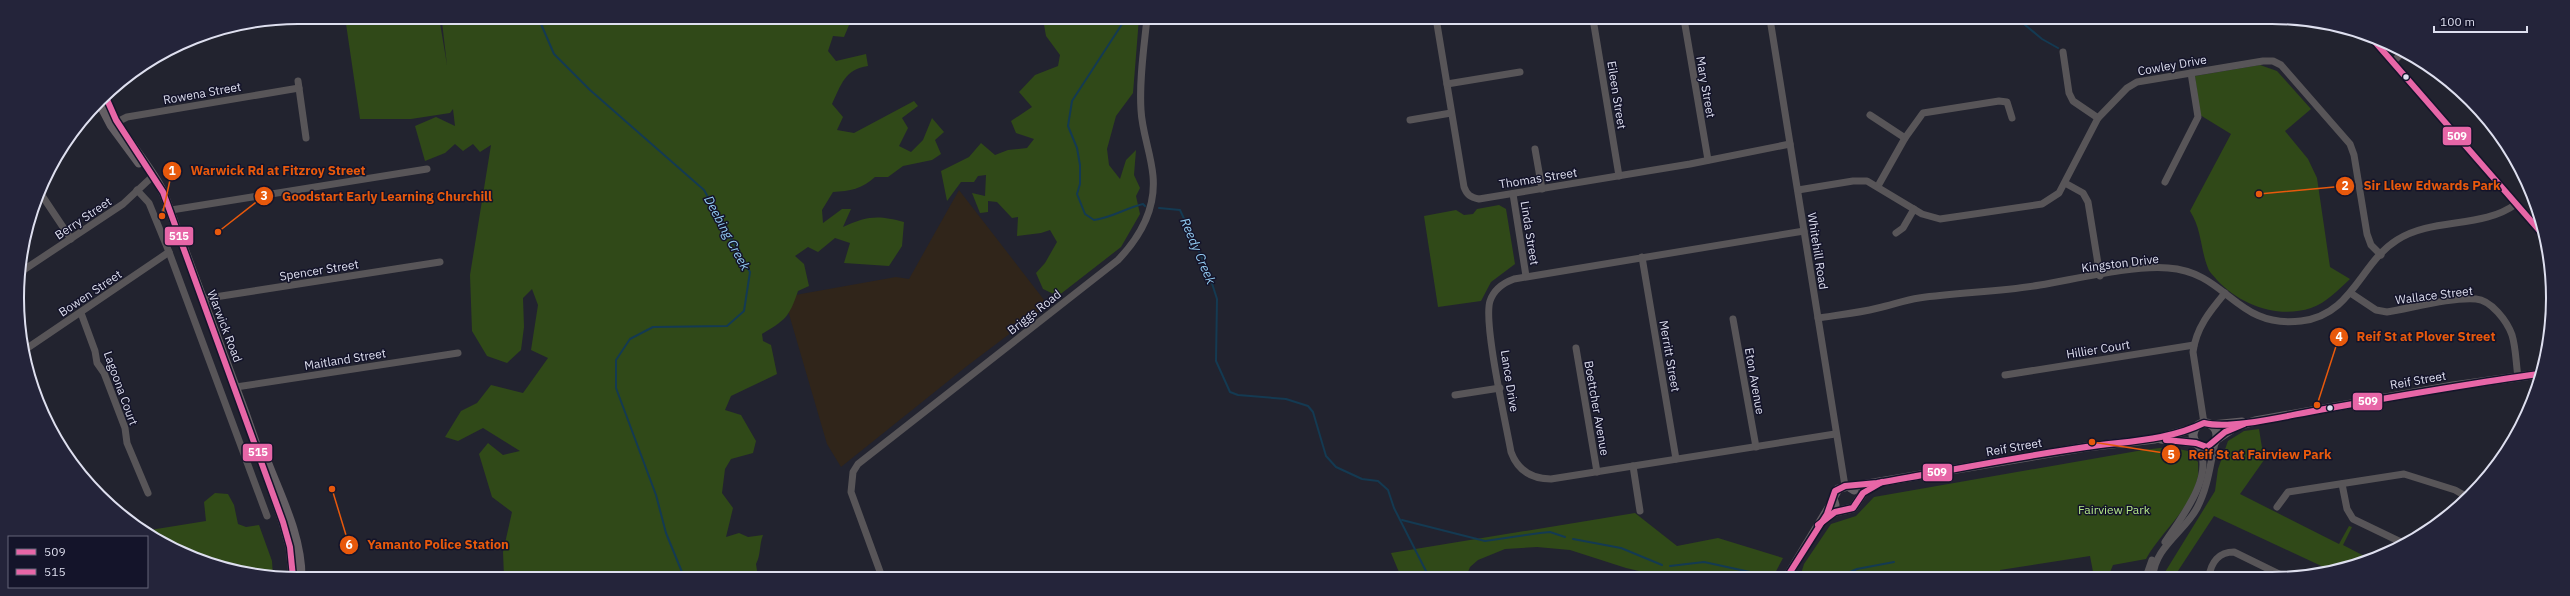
<svg xmlns="http://www.w3.org/2000/svg" width="2570" height="596" viewBox="0 0 2570 596" font-family="'IBM Plex Sans',sans-serif">
<style>
.industrial{fill:#30251a}
.green{fill:#304918}
.lines{fill:none;stroke-linecap:round;stroke-linejoin:round}
.stream{stroke:#143a52;stroke-width:2}
.minor{stroke:#585558;stroke-width:7}
.major{stroke:#645f64;stroke-width:9}
.bus-1-casing{stroke:#14142a;stroke-width:9}
.bus-2-casing{stroke:#14142a;stroke-width:9}
.bus-1{stroke:#e766a7;stroke-width:6}
.bus-2{stroke:#e766a7;stroke-width:6}
.bus-dot{fill:#dedfef;stroke:#14142a;stroke-width:1.5}
.labels{text-anchor:middle;dominant-baseline:central;stroke-width:3;stroke-linejoin:round;paint-order:stroke}
.street-label{font-size:12px;fill:#dedfef;stroke:#14142a}
.park-label{font-size:12px;fill:#b4e789;stroke:#14142a}
.water-label{font-size:13px;font-style:italic;fill:#92cbf1;stroke:#14142a}
.rim{fill:none;stroke:#dedfef;stroke-width:2}
.leader{fill:none;stroke:#e8590c;stroke-width:1.5}
.callout-dot{fill:#e8590c;stroke:#14142a;stroke-width:1.5}
.mark-label{font-size:12px;text-anchor:middle;font-weight:bold;fill:#fff}
.callout-label{font-size:13px;text-anchor:middle;font-weight:bold;fill:#e8590c;stroke:#14142a;stroke-width:3;stroke-linejoin:round;paint-order:stroke}
.line-badge{stroke:#14142a;stroke-width:1.5}
.badge-label{font-size:11px;text-anchor:middle;font-weight:bold;fill:#fff}
</style>
<rect width="100%" height="100%" fill="#22232f"/>
<polygon class="industrial" points="959,190 1048,305 967,366 841,467 827,444 784,297 896,277 909,279"/>
<g class="green">
<path d="M345,17H439L447,65L442,22L444,17L852,18L844,37L833,36L828,51L836,61L866,54L868,66C845,69 841,85 832,104L843,117L837,130L854,133L914,101L918,106L902,118L908,128L899,146L911,152L923,140L932,118L944,132L935,140L941,154L932,160L903,166L888,177H875C862,189 850,191 833,192L822,210L823,223L842,209H851L843,227C867,216 878,215 904,222L902,246L889,266L844,263L850,243L835,238L818,252L808,247L795,256L804,264L809,286L798,291C789,318 785,320 762,334L763,341L771,345L777,374L731,396L725,410L741,415L756,441L753,453L731,459L725,469L722,493L733,508L726,537L739,533L748,537L763,535C759,545 761,555 756,564L758,577H504L503,552L512,512L492,497L479,454L488,443L503,455L520,451L483,428L458,441L445,437L461,411L477,403L491,385L523,393L548,358L531,350L538,305L532,289L523,298L524,327L521,350L507,363L487,356L472,331L470,275L491,145L480,152L473,144L463,151L455,144L445,153L425,161L415,126L436,117L455,126L453,109L450,113L411,119H360Z"/>
<polygon points="1139,18 1133,93 1116,116 1107,149 1109,165 1120,179 1126,160 1136,150 1134,175 1140,188 1136,196 1140,214 1121,247 1058,296 1043,289 1036,273 1045,263 1057,242 1050,230 1041,233 1017,236 1018,217 1012,218 997,202 988,201 988,212 980,213 972,193 985,196 986,175 978,176 974,182 961,182 947,201 941,171 969,157 981,143 995,155 1008,150 1027,148 1034,139 1016,133 1011,121 1032,107 1019,92 1035,75 1058,66 1060,55 1046,36 1043,19"/>
<path d="M2260,65L2277,71L2311,109L2285,131L2308,159L2317,178L2330,267L2350,279C2338,290 2326,303 2311,308C2278,319 2240,305 2217,280C2214,276 2209,272 2208,268C2200,248 2202,230 2190,211L2231,134L2200,115L2195,76Z"/>
<polygon points="1499,205 1506,209 1515,264 1491,282 1481,301 1438,307 1424,216 1456,210 1464,215 1473,214 1477,209"/>
<polygon points="2259,429 2264,460 2240,494 2339,544 2349,526 2352,527 2343,545 2368,558 2330,570 2214,516 2174,577 2162,577 2215,491 2218,469 2228,441 2244,431"/>
<path d="M2169,447L2188,451L2198,462C2198,467 2199,475 2197,480C2190,510 2160,533 2146,559L2113,565L2108,577H2094L2090,556L2000,570V577H1800L1804,564L1831,524L1856,516L1874,497L2143,450Z"/>
<path d="M215,493L228,494L234,505L238,524L246,527L259,525L272,561L273,577C231,577 177,555 144,531L206,521L204,502Z"/>
<polygon points="1635,513 1677,546 1718,538 1783,558 1773,577 1665,577 1626,568 1570,550 1537,547 1505,549 1478,560 1470,567 1466,577 1401,577 1391,553"/>
</g>
<g class="lines">
<g class="stream">
<polyline points="538,17 554,54 590,90 704,190 750,272 744,311 727,326 653,327 630,339 616,360 616,388 656,495 666,533 684,577"/>
<path d="M1126,18L1072,101L1068,126L1077,148L1080,165V184L1077,194L1085,214L1094,220C1111,218 1126,208 1143,204L1145,206"/>
<polyline points="2018,19 2042,39 2058,48"/>
<polyline points="1159,208 1180,210 1208,271 1217,299 1216,361 1230,392 1238,395 1286,399 1308,406 1313,412 1326,456 1336,467 1362,479 1378,481 1388,490 1394,508 1429,577"/>
<polyline points="1402,520 1485,541 1540,533 1550,532 1565,537"/>
<polyline points="1573,539 1621,548 1662,565"/>
<polyline points="1670,566 1704,562 1773,577"/>
<polyline points="1838,577 1857,569 1894,562"/>
</g>
<g class="minor">
<path d="M1436,18L1464,187C1467,195 1470,197 1479,199L1690,164L1790,144"/>
<polyline points="1593,19 1619,176"/>
<polyline points="1684,19 1708,160"/>
<polyline points="1770,19 1845,486"/>
<polyline points="2369,35 2546,238"/>
<polyline points="2063,52 2069,93 2073,101 2098,118"/>
<polyline points="2393,62 2404,51"/>
<polyline points="298,81 306,138"/>
<polyline points="1447,84 1520,72"/>
<polyline points="1870,115 1905,138"/>
<polyline points="1410,120 1451,113"/>
<polyline points="113,124 127,117 299,88"/>
<polyline points="1535,149 1542,189"/>
<polyline points="2165,182 2198,117 2191,73"/>
<polyline points="2065,183 2083,193 2088,202 2100,276"/>
<polyline points="1878,186 1905,138 1923,113 1999,101 2007,102 2012,118"/>
<polyline points="137,190 149,203 169,252 267,516"/>
<polyline points="1798,190 1853,181 1867,181 1922,214 1940,219 2042,204 2059,193 2098,118 2127,88 2137,82 2263,61 2273,61 2281,65 2350,144 2354,155 2367,234 2371,245 2381,255"/>
<polyline points="39,191 71,239"/>
<polyline points="1513,194 1526,276"/>
<polyline points="165,211 427,169"/>
<polyline points="2530,221 2539,213"/>
<path d="M1804,231L1514,279C1503,283 1494,289 1490,301C1483,322 1506,424 1511,452C1518,471 1532,479 1551,479L1835,434"/>
<polyline points="1896,233 1903,228 1914,209"/>
<polyline points="1642,257 1676,459"/>
<polyline points="19,273 123,204 154,175"/>
<path d="M2352,294L2376,310L2387,312C2412,308 2452,297 2476,299C2491,300 2507,321 2512,335C2516,348 2516,364 2518,377"/>
<polyline points="202,299 440,262"/>
<polyline points="81,313 95,351 97,363 104,373 125,428 127,443 148,493"/>
<path d="M1818,318C1838,315 1858,313 1878,308C1892,305 1905,300 1919,298C1959,292 2000,292 2040,285C2076,279 2133,265 2168,268C2228,272 2235,329 2301,321C2353,315 2360,263 2397,240C2433,217 2482,229 2516,204"/>
<polyline points="1733,319 1756,447"/>
<polyline points="1576,348 1597,472"/>
<polyline points="23,351 169,252"/>
<polyline points="2005,375 2194,345"/>
<polyline points="236,387 458,353"/>
<polyline points="1455,395 1500,388"/>
<path d="M2204,423L2193,352C2196,328 2210,311 2225,293"/>
<polyline points="1633,466 1640,511"/>
<polyline points="2342,484 2347,509 2353,519 2405,544"/>
<polyline points="2277,507 2288,492 2404,474 2455,490 2469,498"/>
<path d="M2165,542C2181,518 2216,475 2198,446"/>
<path d="M882,577L851,492L853,472L858,464L1118,260C1140,237 1156,209 1153,176C1151,153 1142,132 1141,110C1139,80 1144,48 1147,18"/>
<polyline points="2146,577 2152,560"/>
<path d="M2153,577C2154,548 2184,532 2197,508C2208,487 2210,465 2215,443"/>
<path d="M2209,577C2211,562 2219,552 2234,552L2285,577"/>
</g>
<g class="major">
<path d="M105,95C114,129 147,159 163,192L245,413L283,522L290,547L293,577"/>
<polyline points="99,102 111,125 139,163"/>
<circle cx="2205" cy="435" r="12"/>
<polyline points="2212,425 2242,422"/>
<polyline points="2161,439 2196,443"/>
<polyline points="2217,439 2235,427 2255,421 2453,386 2539,374"/>
<path d="M268,464C282,500 301,537 301,577"/>
<polyline points="1850,487 2086,447 2155,439 2195,428"/>
<polyline points="1835,505 1833,498 1838,489 1848,486 1854,490"/>
<polyline points="1825,518 1835,512 1853,508 1863,493 1874,485"/>
<polyline points="1787,577 1833,501"/>
</g>
<g class="bus-1-casing">
<g id="bus-1">
<polyline points="2369,35 2545,237"/>
<polyline points="2166,440 2196,443 2207,447 2225,432 2244,424"/>
<polyline points="1818,525 1835,512 1853,508 1863,493 1882,482"/>
<path d="M1787,577L1827,514L1835,491L1845,486L1877,483C1947,471 2016,457 2086,447C2126,441 2167,441 2204,423C2232,430 2289,415 2319,410C2392,397 2465,384 2539,374"/>
</g>
</g>
<g class="bus-2-casing">
<polyline id="bus-2" points="105,95 116,120 163,192 283,522 290,547 293,577"/>
</g>
<use href="#bus-1" class="bus-1"/>
<use href="#bus-2" class="bus-2"/>
</g>
<g class="bus-dot">
<circle cx="2406" cy="77" r="3.5"/>
<circle cx="2330" cy="408" r="3.5"/>
</g>
<g class="labels">
<g class="street-label">
<text transform="translate(2172 65) rotate(-10)">Cowley Drive</text>
<text transform="translate(1706 87) rotate(80)">Mary Street</text>
<text transform="translate(202 93) rotate(-10)">Rowena Street</text>
<text transform="translate(1617 95) rotate(81)">Eileen Street</text>
<text transform="translate(1538 178) rotate(-9)">Thomas Street</text>
<text transform="translate(83 218) rotate(-34)">Berry Street</text>
<text transform="translate(1530 233) rotate(81)">Linda Street</text>
<text transform="translate(1818 251) rotate(81)">Whitehill Road</text>
<text transform="translate(2120 263) rotate(-7)">Kingston Drive</text>
<text transform="translate(319 270) rotate(-9)">Spencer Street</text>
<text transform="translate(90 293) rotate(-34)">Bowen Street</text>
<text transform="translate(2434 295) rotate(-7)">Wallace Street</text>
<text transform="translate(1034 312) rotate(-38)">Briggs Road</text>
<text transform="translate(225 326) rotate(69)">Warwick Road</text>
<text transform="translate(2098 349) rotate(-9)">Hillier Court</text>
<text transform="translate(1670 356) rotate(80)">Merritt Street</text>
<text transform="translate(345 359) rotate(-9)">Maitland Street</text>
<text transform="translate(2418 380) rotate(-10)">Reif Street</text>
<text transform="translate(1510 381) rotate(81)">Lance Drive</text>
<text transform="translate(1755 381) rotate(80)">Eton Avenue</text>
<text transform="translate(121 388) rotate(70)">Lagoona Court</text>
<text transform="translate(1597 408) rotate(80)">Boettcher Avenue</text>
<text transform="translate(2014 447) rotate(-10)">Reif Street</text>
</g>
<g class="park-label">
<text x="2114" y="509">Fairview Park</text>
</g>
<g class="water-label">
<text transform="translate(727 233) rotate(62)">Deebing Creek</text>
<text transform="translate(1198 251) rotate(67)">Reedy Creek</text>
</g>
</g>
<path d="M0 0H2570V596H0ZM298 24H2272A274 274 0 0 1 2546 298V298A274 274 0 0 1 2272 572H298A274 274 0 0 1 24 298V298A274 274 0 0 1 298 24Z" fill="#24243a" fill-rule="evenodd"/>
<path class="rim" d="M298 24H2272A274 274 0 0 1 2546 298V298A274 274 0 0 1 2272 572H298A274 274 0 0 1 24 298V298A274 274 0 0 1 298 24Z"/>
<path class="leader" d="M162 216L172 171M2259 194L2345 186M218 232L264 196M2317 405L2339 337M2092 442L2171 454M332 489L349 545"/>
<g class="callout-dot">
<circle cx="162" cy="216" r="4"/>
<circle cx="2259" cy="194" r="4"/>
<circle cx="218" cy="232" r="4"/>
<circle cx="2317" cy="405" r="4"/>
<circle cx="2092" cy="442" r="4"/>
<circle cx="332" cy="489" r="4"/>
<circle cx="172" cy="171" r="10"/>
<circle cx="2345" cy="186" r="10"/>
<circle cx="264" cy="196" r="10"/>
<circle cx="2339" cy="337" r="10"/>
<circle cx="2171" cy="454" r="10"/>
<circle cx="349" cy="545" r="10"/>
</g>
<g class="mark-label">
<text x="172" y="175">1</text>
<text x="2345" y="190">2</text>
<text x="264" y="200">3</text>
<text x="2339" y="341">4</text>
<text x="2171" y="459">5</text>
<text x="349" y="549">6</text>
</g>
<g class="callout-label">
<text x="278" y="175">Warwick Rd at Fitzroy Street</text>
<text x="2432" y="190">Sir Llew Edwards Park</text>
<text x="387" y="201">Goodstart Early Learning Churchill</text>
<text x="2426" y="341">Reif St at Plover Street</text>
<text x="2260" y="459">Reif St at Fairview Park</text>
<text x="438" y="549">Yamanto Police Station</text>
</g>
<g class="line-badge">
<rect x="2442" y="126" width="30" height="20" rx="4" fill="#e766a7"/>
<rect x="164" y="226" width="30" height="20" rx="4" fill="#e766a7"/>
<rect x="2352" y="392" width="31" height="19" rx="4" fill="#e766a7"/>
<rect x="242" y="443" width="31" height="19" rx="4" fill="#e766a7"/>
<rect x="1922" y="463" width="31" height="19" rx="4" fill="#e766a7"/>
</g>
<g class="badge-label">
<text x="2457" y="140">509</text>
<text x="179" y="240">515</text>
<text x="2368" y="405">509</text>
<text x="258" y="456">515</text>
<text x="1937" y="476">509</text>
</g>
<rect x="8" y="536" width="140" height="52" fill="#14142a" stroke="#656579"/>
<rect x="16" y="549" width="20" height="6" fill="#e766a7" stroke="#656579"/>
<text x="44" y="556" font-size="12" fill="#dedfef">509</text>
<rect x="16" y="569" width="20" height="6" fill="#e766a7" stroke="#656579"/>
<text x="44" y="576" font-size="12" fill="#dedfef">515</text>
<path d="M2434 26v6h93v-6" fill="none" stroke="#dedfef" stroke-width="2"/>
<text x="2440" y="26" font-size="12" fill="#dedfef" stroke="#14142a" stroke-width="3" paint-order="stroke">100 m</text>
</svg>
